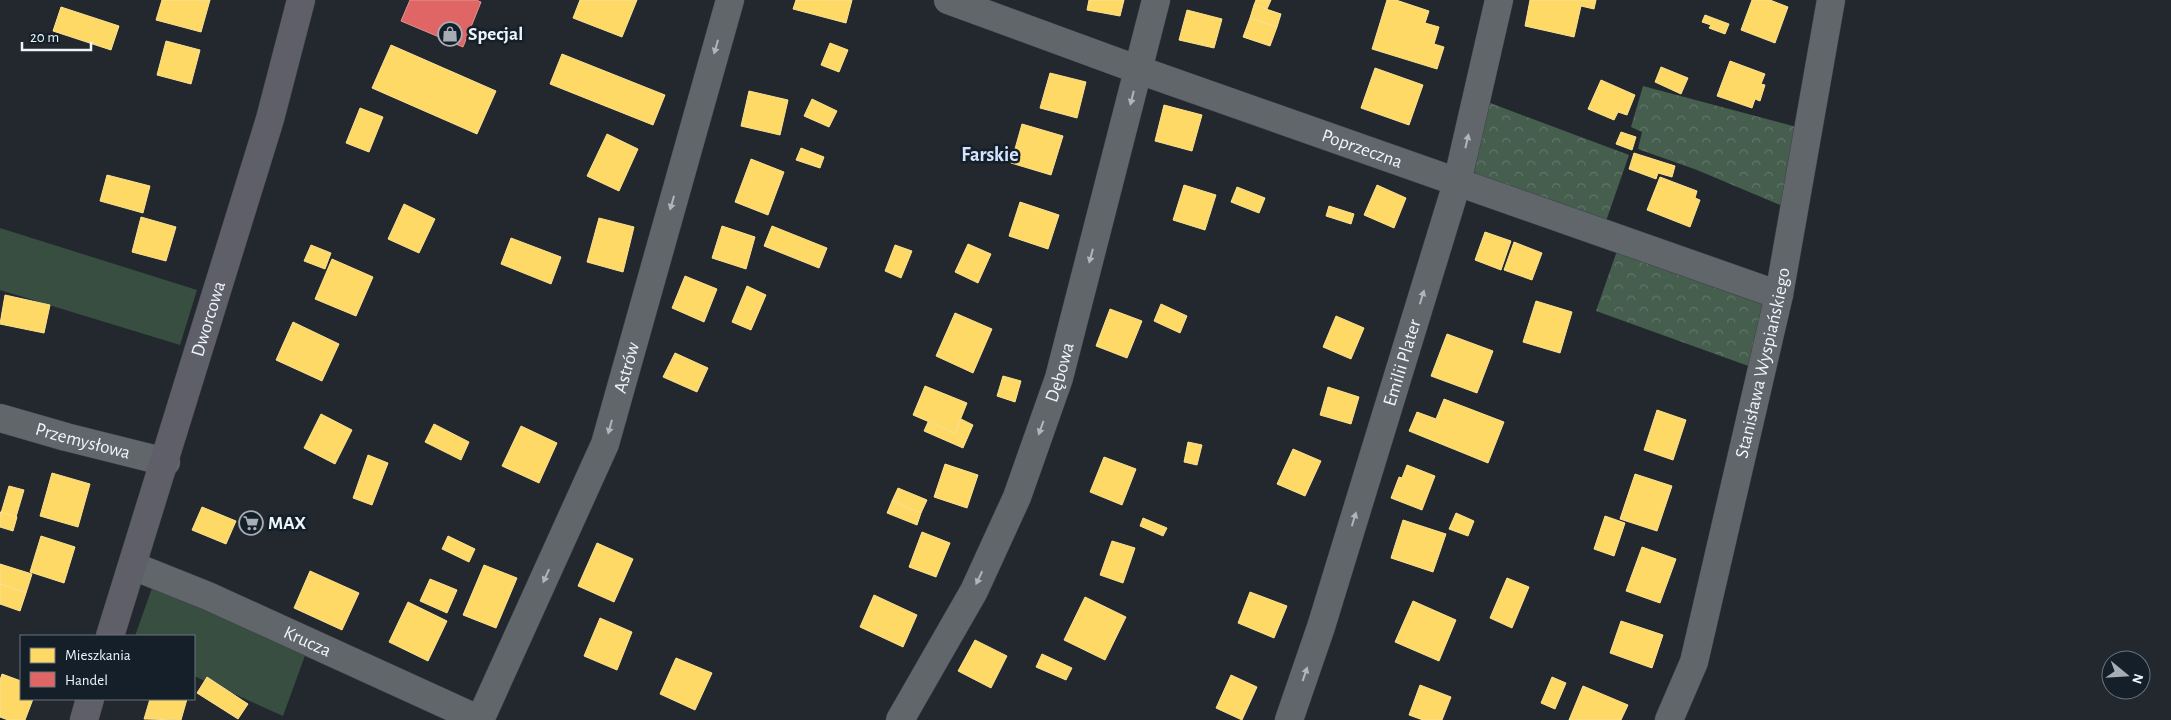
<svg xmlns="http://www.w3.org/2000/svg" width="2171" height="720" viewBox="0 0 2171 720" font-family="'Alegreya Sans',sans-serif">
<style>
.green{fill:#384e41}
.forest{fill:url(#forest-crowns)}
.homes{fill:#ffd966;stroke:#fae193}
.shops{fill:#e06666;stroke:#e49193}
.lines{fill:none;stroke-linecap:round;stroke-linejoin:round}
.minor-casing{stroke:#3e4248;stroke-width:29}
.major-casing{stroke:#3e4248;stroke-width:29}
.minor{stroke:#61666b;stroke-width:28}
.major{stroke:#5e5f69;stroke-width:28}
.oneway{fill:#aeb5bb}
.labels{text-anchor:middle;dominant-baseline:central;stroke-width:5;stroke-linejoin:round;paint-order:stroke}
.poi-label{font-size:19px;font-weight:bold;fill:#edf5fc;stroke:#141f29;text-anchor:start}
.street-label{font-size:19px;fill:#edf5fc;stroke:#141f29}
.neighbourhood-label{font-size:20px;font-weight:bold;fill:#d4e4fe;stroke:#141f29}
</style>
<defs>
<pattern id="forest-crowns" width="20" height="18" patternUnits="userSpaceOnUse" patternTransform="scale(1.25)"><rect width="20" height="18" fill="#455e4e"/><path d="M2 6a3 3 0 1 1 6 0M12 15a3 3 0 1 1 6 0" fill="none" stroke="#607668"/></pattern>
</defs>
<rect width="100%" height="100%" fill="#22282e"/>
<g class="green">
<polygon points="0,228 197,290 180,345 0,290"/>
<polygon points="152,588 307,650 283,716 194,676 194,636 135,636"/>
</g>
<g class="forest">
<polygon points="1643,86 1808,130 1785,207 1697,170 1638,149 1642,132 1631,127"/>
<polygon points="1485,101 1629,155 1605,224 1480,178 1471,168"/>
<polygon points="1618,248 1772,300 1754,368 1596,311"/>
</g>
<g class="homes">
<polygon points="162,0 210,0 201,32 156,20"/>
<polygon points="580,0 637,0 622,37 573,18"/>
<polygon points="796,0 852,0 846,23 793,9"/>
<polygon points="1089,0 1124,0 1120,16 1087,10"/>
<polygon points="1256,0 1271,0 1267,9 1254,5"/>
<polygon points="1387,0 1396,0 1429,11 1425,23 1439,27 1434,44 1444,47 1437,69 1372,49"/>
<polygon points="1530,0 1596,0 1594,9 1581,6 1574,37 1525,26"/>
<polygon points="1752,0 1770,0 1788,7 1775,43 1741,30"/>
<polygon points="1254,5 1281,14 1277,27 1250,18"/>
<polygon points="61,7 119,26 111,50 53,31"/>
<polygon points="1187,10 1222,19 1214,48 1179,40"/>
<polygon points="1705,15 1729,24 1725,34 1709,28 1711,25 1702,22"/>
<polygon points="1250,18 1277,27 1270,46 1243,37"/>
<polygon points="166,41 200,50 191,84 157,75"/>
<polygon points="830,43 848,50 839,72 821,65"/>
<polygon points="391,45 496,91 477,134 372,88"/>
<polygon points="562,54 665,95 653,125 550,84"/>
<polygon points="1730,61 1765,74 1761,84 1765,85 1760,101 1755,99 1752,108 1717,96"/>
<polygon points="1661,67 1688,78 1681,94 1655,82"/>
<polygon points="1375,68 1423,85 1409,125 1361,108"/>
<polygon points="1050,73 1086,82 1077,118 1040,108"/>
<polygon points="1601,80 1635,95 1627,115 1618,112 1614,120 1588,109"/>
<polygon points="749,91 788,100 780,135 741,126"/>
<polygon points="812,99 837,111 829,127 804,116"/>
<polygon points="1164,105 1202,115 1192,151 1155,141"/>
<polygon points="360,108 383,117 369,152 346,143"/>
<polygon points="1022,124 1063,136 1051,175 1011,163"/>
<polygon points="1621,132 1636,137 1632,150 1616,144"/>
<polygon points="607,134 638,149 619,191 587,176"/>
<polygon points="801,148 824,157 820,168 796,160"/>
<polygon points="1634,153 1675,166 1672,177 1658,173 1656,179 1629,169"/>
<polygon points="751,159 784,172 768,215 735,202"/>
<polygon points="107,175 150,186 143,213 100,201"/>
<polygon points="1660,177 1697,191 1695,198 1700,200 1690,227 1647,210"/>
<polygon points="1184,185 1216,195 1205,230 1173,220"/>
<polygon points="1377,185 1406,198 1394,228 1364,215"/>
<polygon points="1237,187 1265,198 1259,213 1231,202"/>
<polygon points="1020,202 1059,215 1048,249 1009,236"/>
<polygon points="404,204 435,219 419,253 388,239"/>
<polygon points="1329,206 1354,214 1351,224 1326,216"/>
<polygon points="141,217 176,227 166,261 132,252"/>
<polygon points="599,218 634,227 623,272 587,262"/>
<polygon points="722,226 755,237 746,269 712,258"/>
<polygon points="772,226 827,248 819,268 764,246"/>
<polygon points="1485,232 1511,241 1501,270 1475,260"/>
<polygon points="511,238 561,257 551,284 501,264"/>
<polygon points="1514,242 1542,253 1532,280 1504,270"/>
<polygon points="968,244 991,254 978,283 955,272"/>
<polygon points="311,245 331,253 325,269 304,261"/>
<polygon points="895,245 912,251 901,278 885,271"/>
<polygon points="332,259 373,277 356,316 315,299"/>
<polygon points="685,276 717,289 704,322 672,308"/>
<polygon points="747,286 766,295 751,330 732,322"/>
<polygon points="5,295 50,305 44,333 0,324"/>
<polygon points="1536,301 1572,312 1560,353 1523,342"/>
<polygon points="1161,304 1187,316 1180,333 1154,321"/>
<polygon points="1110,309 1142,321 1127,358 1096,346"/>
<polygon points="955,313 992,329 973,373 936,356"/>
<polygon points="1336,316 1364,328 1351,359 1323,347"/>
<polygon points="293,322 339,344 322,381 276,360"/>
<polygon points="1447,334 1493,351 1477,393 1431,376"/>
<polygon points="675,353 708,368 697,392 663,377"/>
<polygon points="1003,376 1021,381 1015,402 997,396"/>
<polygon points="925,386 967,403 955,433 913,415"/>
<polygon points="1328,387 1359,397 1351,424 1320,415"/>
<polygon points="1444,399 1504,422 1488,463 1409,431 1417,412 1436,419"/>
<polygon points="1657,410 1686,420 1673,460 1644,450"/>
<polygon points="321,414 352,430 335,464 304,448"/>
<polygon points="961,419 973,425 963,448 924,431 928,422 955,433"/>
<polygon points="434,424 469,442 461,460 425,442"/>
<polygon points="521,426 557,443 539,483 502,466"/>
<polygon points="1188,442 1202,445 1197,465 1184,462"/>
<polygon points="1293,449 1321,461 1305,496 1277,484"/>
<polygon points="368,455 388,463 372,505 353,498"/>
<polygon points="1104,457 1136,469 1122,505 1090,492"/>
<polygon points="945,464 978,475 967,508 934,497"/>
<polygon points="1407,465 1435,476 1422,510 1391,498 1399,477 1402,478"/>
<polygon points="52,473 90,484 78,527 40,516"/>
<polygon points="1635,474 1672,486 1657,531 1620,519"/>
<polygon points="9,486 24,490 16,517 1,513"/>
<polygon points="898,488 927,500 921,513 892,501"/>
<polygon points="892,501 921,513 917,525 887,513"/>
<polygon points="202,507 236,521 226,544 192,530"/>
<polygon points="0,512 17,517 13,531 0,527"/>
<polygon points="1456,513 1474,521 1468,536 1449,529"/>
<polygon points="1605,516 1625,523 1614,556 1594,549"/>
<polygon points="1143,518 1167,528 1163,536 1140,526"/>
<polygon points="1403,520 1446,534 1433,572 1391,558"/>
<polygon points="922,532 950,543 936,577 909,567"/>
<polygon points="41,536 75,547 64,583 30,572"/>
<polygon points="448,536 475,549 469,562 442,549"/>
<polygon points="1112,541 1135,548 1123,583 1100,575"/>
<polygon points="597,543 633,559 614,602 578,586"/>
<polygon points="1642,547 1676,559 1660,603 1626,591"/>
<polygon points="0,564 32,574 26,593 0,584"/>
<polygon points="484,565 517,578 496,628 463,615"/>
<polygon points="310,571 359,593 342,630 294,608"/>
<polygon points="1507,578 1529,587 1512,628 1490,618"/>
<polygon points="430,579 457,590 447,613 420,601"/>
<polygon points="0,584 26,593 20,611 0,604"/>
<polygon points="1250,592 1287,606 1274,638 1238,623"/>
<polygon points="874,595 917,615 903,647 860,627"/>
<polygon points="1085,597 1126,617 1105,660 1064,640"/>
<polygon points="1413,601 1456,620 1439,661 1395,642"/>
<polygon points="408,602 447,621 428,661 389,642"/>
<polygon points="600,618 632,632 617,670 584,656"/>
<polygon points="1621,621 1663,635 1652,668 1610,653"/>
<polygon points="975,640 1007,656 991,688 958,671"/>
<polygon points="1042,654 1072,668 1066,680 1036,667"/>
<polygon points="676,658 712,673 695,710 660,694"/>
<polygon points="2,674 21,681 21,699 33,699 25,720 8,720 0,717 0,680"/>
<polygon points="1231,675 1257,687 1242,720 1216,708"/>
<polygon points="207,677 248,704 238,719 197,693"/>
<polygon points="1552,677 1566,683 1555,709 1541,703"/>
<polygon points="1420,685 1451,697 1442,720 1423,720 1409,715"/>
<polygon points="1583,686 1628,705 1621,720 1569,720"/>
<polygon points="150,699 187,699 181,720 144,719"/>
</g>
<polygon class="shops" points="410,0 476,0 481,2 463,47 401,21"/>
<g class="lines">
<g class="minor-casing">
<g id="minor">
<path id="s1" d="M948,0L1139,70L1779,295"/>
<path id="s2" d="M0,418L66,437L166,462"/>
<path id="s3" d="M133,566L208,596L480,720L605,444L730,0"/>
<path id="s4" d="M900,720L974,591L1017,497L1059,378L1156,0"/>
<path id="s5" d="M1289,720L1321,627L1457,183L1499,0"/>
<path id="s6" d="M1669,720L1694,662L1779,295L1831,0"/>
</g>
</g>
<g class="major-casing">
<g id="major">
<path id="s7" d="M110,636L270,119L301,0"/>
<polyline points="84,720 90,699"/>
</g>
</g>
<use href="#minor" class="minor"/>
<use href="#major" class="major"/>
</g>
<defs><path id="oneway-solid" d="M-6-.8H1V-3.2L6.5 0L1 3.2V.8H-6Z" transform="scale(1.25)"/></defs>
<g class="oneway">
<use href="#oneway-solid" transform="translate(716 47) rotate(106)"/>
<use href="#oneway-solid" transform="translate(1132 98) rotate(104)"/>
<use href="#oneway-solid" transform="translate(1467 141) rotate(-77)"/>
<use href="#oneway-solid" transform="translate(672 203) rotate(106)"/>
<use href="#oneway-solid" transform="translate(1091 256) rotate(105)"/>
<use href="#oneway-solid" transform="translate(1422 297) rotate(-73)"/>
<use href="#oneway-solid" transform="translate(610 427) rotate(105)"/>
<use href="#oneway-solid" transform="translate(1041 428) rotate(110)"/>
<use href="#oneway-solid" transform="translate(1354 519) rotate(-73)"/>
<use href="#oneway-solid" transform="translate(546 576) rotate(114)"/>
<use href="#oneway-solid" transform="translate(979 578) rotate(115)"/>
<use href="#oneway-solid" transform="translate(1305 674) rotate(-71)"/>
</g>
<defs>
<g id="shop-ring" transform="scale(1.25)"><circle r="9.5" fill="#141f29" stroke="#a6adb4" stroke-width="1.5"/><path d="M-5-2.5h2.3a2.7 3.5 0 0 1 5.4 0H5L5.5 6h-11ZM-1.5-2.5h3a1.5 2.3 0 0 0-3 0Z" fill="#a6adb4"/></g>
<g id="supermarket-ring" transform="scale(1.25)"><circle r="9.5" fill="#141f29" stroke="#a6adb4" stroke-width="1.5"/><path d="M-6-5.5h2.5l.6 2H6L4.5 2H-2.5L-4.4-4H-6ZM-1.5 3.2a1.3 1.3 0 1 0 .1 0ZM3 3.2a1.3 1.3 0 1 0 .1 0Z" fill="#a6adb4"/></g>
</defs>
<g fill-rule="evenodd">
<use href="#shop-ring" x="450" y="34"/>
<use href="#supermarket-ring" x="251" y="523"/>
</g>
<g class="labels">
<g class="poi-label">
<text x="468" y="34">Specjal</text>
<text x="268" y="523">MAX</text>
</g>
<g class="street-label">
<text stroke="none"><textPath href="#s1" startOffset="440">Poprzeczna</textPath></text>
<text stroke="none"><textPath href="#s7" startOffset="332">Dworcowa</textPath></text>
<text stroke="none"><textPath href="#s5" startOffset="375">Emilii Plater</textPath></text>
<text stroke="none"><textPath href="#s6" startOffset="370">Stanisława Wyspiańskiego</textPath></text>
<text stroke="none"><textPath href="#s3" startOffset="762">Astrów</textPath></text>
<text stroke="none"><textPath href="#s4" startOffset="384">Dębowa</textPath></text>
<text stroke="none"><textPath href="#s2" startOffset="86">Przemysłowa</textPath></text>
<text stroke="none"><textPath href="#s3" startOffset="190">Krucza</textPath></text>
</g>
<g class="neighbourhood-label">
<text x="990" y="155">Farskie</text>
</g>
</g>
<rect x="20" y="635" width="175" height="65" fill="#141f29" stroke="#6b757d"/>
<rect x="30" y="648" width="25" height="15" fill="#ffd966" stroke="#6b757d"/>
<text x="65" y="660" font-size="15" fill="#edf5fc">Mieszkania</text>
<rect x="30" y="672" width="25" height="15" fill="#e06666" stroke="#6b757d"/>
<text x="65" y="685" font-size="15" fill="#edf5fc">Handel</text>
<g transform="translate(2126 675) rotate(108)"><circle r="24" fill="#141f29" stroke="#6b757d"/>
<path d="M0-4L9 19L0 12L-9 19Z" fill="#a6adb4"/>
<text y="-8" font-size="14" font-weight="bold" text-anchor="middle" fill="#edf5fc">N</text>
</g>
<path d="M22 42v8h69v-8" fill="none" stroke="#edf5fc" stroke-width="2.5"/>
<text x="30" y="42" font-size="15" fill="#edf5fc" stroke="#141f29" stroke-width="4" paint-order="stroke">20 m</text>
</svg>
